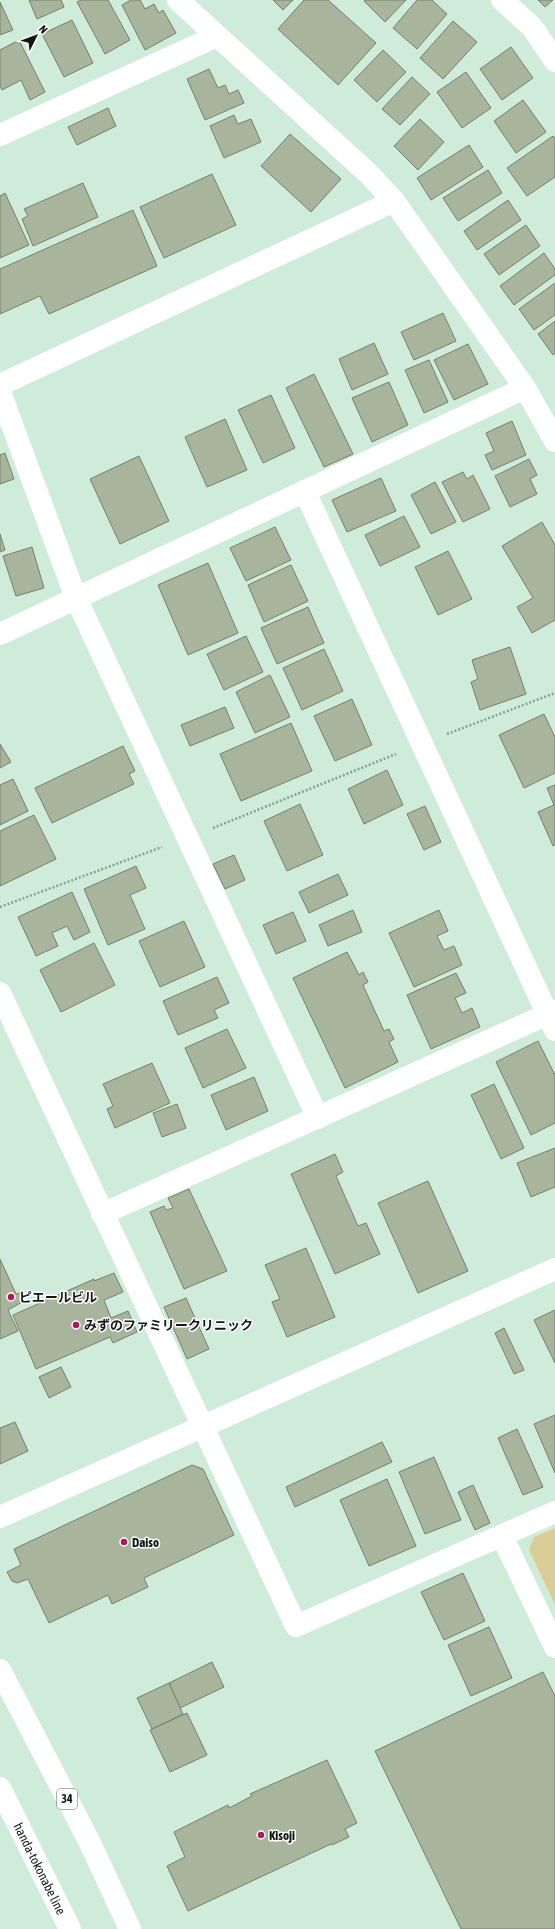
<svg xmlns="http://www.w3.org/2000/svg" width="555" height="1929" viewBox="0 0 555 1929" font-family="'Asap Condensed','Noto Sans JP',sans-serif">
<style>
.green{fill:#dacd98}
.building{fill:#a8b49b;stroke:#768169}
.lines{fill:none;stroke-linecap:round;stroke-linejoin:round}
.path{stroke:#8aa093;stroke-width:2.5;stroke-dasharray:2 2;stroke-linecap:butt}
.street{stroke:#fff;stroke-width:22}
.secondary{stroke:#fff;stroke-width:22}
.primary{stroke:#fff;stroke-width:22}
.poi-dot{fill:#ab1c59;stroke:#fff;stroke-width:1.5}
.labels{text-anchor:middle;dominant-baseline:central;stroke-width:3;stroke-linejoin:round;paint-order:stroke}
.shield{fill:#fff;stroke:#575e5a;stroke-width:1}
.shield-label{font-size:12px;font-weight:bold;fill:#0f1913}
.poi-label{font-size:13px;font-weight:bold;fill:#0f1913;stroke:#fff;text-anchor:start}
.street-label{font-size:13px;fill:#0f1913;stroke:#fff}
</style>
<rect width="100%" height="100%" fill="#cfebda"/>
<polygon class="green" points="555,1528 555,1605 529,1550 534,1537"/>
<g class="building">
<polygon points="29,0 61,0 64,7 37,19"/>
<polygon points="81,0 108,0 130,40 105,54 77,2"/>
<polygon points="131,0 140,0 145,9 154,4 159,13 163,10 176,33 145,50 122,5"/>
<polygon points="273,0 293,0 283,10"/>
<polygon points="304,0 328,0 376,43 338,85 278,29"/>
<polygon points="365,0 406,0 385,22 364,1"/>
<polygon points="417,0 432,0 447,14 417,49 393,28"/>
<polygon points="538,0 553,0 545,7"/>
<polygon points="0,2 13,30 0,35"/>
<polygon points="72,20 93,63 64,77 42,34"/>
<polygon points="453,21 477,42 443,79 420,58"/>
<polygon points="19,40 45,92 30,100 21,80 2,90 0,86 0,50"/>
<polygon points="511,47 533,78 502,100 480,69"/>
<polygon points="383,50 406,72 377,102 354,80"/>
<polygon points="209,69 218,88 225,85 229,94 238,90 244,103 205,120 187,79"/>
<polygon points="466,72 491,108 462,128 437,92"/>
<polygon points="412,77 430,94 400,125 382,109"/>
<polygon points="523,100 546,132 516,153 494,121"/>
<polygon points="108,108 116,126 77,145 68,127"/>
<polygon points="234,115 238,124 251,119 261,142 224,158 210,126"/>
<polygon points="420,119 444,142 418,170 394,146"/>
<polygon points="290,134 341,179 311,212 261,166"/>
<polygon points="553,136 555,138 555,177 527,196 507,168"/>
<polygon points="469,145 483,167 431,200 417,178"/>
<polygon points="488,170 502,193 458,221 443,198"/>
<polygon points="212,174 236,225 164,258 140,207"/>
<polygon points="83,183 98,217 33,246 22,219 28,216 24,209"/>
<polygon points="5,193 29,245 0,258 0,196"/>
<polygon points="508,200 521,220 477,250 464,231"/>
<polygon points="133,210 157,266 49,314 40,296 0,314 0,269"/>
<polygon points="526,225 540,246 499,275 484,254"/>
<polygon points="544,253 555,269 555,275 514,305 500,286"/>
<polygon points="555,283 555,315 534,330 519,309"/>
<polygon points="443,313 456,341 414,360 401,332"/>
<polygon points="555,321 555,353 553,355 538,334"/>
<polygon points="374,343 388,374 352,390 339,359"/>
<polygon points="468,344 488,384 454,400 434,360"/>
<polygon points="429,360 448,402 424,413 405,370"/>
<polygon points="314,374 353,454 324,467 286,388"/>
<polygon points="389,382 408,425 372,442 352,398"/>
<polygon points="271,395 295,448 263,463 238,410"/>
<polygon points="225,419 247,470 207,487 185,437"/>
<polygon points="512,421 526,455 492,470 485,455 494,451 486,433"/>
<polygon points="5,453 14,479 0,484 0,455"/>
<polygon points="139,456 169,521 120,544 90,479"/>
<polygon points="529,459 537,475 530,479 537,494 510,507 495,476"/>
<polygon points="463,472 467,479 473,475 490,509 463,522 442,482"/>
<polygon points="381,478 396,511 347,532 332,500"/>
<polygon points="435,482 456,522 431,534 411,495"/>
<polygon points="404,516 420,547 380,566 365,535"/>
<polygon points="542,522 555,545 555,620 532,633 517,607 533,598 502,546"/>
<polygon points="275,527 291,560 246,581 230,548"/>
<polygon points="0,534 5,550 0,552"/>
<polygon points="32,547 44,588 16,596 3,556"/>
<polygon points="448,551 472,599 438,615 415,567"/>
<polygon points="208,563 238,633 188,655 158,585"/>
<polygon points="291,565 308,601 264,622 248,585"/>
<polygon points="308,607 324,643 277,664 261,628"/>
<polygon points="246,636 263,672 224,690 207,654"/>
<polygon points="510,647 526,694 480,710 471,682 478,679 472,660"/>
<polygon points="324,649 343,691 302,710 283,668"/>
<polygon points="270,675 290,717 255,733 236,692"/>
<polygon points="352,699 372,745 335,761 314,716"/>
<polygon points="225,707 234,728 190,746 181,725"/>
<polygon points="544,714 555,737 555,773 524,788 499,735"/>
<polygon points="291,723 312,771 241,801 220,754"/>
<polygon points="0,744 11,762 0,768"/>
<polygon points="123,746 135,771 129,774 134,784 52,823 35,788"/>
<polygon points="387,770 403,805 364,824 348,789"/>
<polygon points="13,779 28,811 0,825 0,785"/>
<polygon points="555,785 555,845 553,846 538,812 554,805 547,788"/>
<polygon points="300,804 323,855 287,871 264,821"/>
<polygon points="425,806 441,842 424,850 407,814"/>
<polygon points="34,815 56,859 0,886 0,831"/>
<polygon points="234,855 245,880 225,889 213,864"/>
<polygon points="136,866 146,888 130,895 145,929 108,945 84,889"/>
<polygon points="338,874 348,895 309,913 299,892"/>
<polygon points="72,892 90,932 74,940 67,926 52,933 58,946 36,956 18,917"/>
<polygon points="353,910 362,932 328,946 319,925"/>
<polygon points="439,910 448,931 437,936 444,950 454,946 462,965 414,987 389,933"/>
<polygon points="293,912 306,941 276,954 263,925"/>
<polygon points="184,921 205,967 160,987 139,941"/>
<polygon points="94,943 115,985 61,1012 40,970"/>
<polygon points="347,952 359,975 363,972 368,982 363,985 384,1031 389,1029 394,1039 389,1042 398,1062 345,1088 293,978"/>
<polygon points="456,973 466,993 455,998 462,1013 472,1008 480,1027 431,1049 407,995"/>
<polygon points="217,977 229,1003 214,1010 218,1018 178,1035 163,1001"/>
<polygon points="227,1029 246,1068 203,1088 185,1048"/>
<polygon points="538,1041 555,1075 555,1123 531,1135 496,1062"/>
<polygon points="152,1063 170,1103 115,1128 107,1109 113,1106 103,1084"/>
<polygon points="254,1077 268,1111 226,1130 211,1095"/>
<polygon points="494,1084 524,1148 501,1159 471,1095"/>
<polygon points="177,1104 186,1128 162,1137 153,1113"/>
<polygon points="555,1148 555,1187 531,1197 517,1163"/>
<polygon points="335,1154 343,1172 336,1176 358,1226 366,1223 380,1254 335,1274 291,1174"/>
<polygon points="428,1181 468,1271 418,1293 378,1203"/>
<polygon points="189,1189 227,1271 184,1289 150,1212 164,1206 166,1210 173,1208 168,1198"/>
<polygon points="306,1248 335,1317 287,1337 272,1302 280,1299 265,1265"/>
<polygon points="0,1259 16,1294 20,1293 24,1301 8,1310 18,1331 0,1339"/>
<polygon points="114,1273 123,1292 104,1300 111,1318 128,1311 137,1332 113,1343 110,1337 36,1369 13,1315 94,1279 94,1281"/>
<polygon points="186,1298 209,1349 187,1359 164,1307"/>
<polygon points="555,1310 555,1363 534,1320"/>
<polygon points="504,1328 524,1370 514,1374 495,1333"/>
<polygon points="61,1367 71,1387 49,1398 39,1377"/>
<polygon points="555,1415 555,1473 534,1424"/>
<polygon points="15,1422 28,1451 0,1464 0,1428"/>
<polygon points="517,1429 543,1487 523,1495 498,1438"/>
<polygon points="382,1442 392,1462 295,1507 286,1487"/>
<polygon points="434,1457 461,1520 425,1534 399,1472"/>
<polygon points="192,1465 203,1469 234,1535 144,1578 148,1587 112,1604 108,1595 49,1623 28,1579 17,1583 12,1581 7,1572 21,1565 14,1549"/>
<polygon points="387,1479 416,1546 369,1566 340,1500"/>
<polygon points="473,1485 490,1523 475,1530 458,1492"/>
<polygon points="463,1573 485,1621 444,1640 421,1592"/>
<polygon points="489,1627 512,1678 471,1696 448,1645"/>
<polygon points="212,1662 224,1687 180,1708 169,1683"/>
<polygon points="543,1672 555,1696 555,1929 461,1929 375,1751"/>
<polygon points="169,1683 183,1714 152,1729 137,1698"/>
<polygon points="187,1713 207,1755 170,1772 150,1730"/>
<polygon points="327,1760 357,1823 345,1829 349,1837 332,1845 331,1844 188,1911 167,1866 185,1857 174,1832 228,1805 229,1808 252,1796 250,1794"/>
</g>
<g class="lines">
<g class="path">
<polyline points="447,734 555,693"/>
<polyline points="213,828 396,754"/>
<polyline points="0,907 162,847"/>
</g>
<g class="street">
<polyline points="178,0 370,175 394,201 525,388 555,441"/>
<polyline points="502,0 532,27 555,61"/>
<polyline points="0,135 217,36"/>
<polyline points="0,385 394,201"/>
<polyline points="0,392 76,598 318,1118"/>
<polyline points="305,492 555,1030"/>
<polyline points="0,634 525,388"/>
<polyline points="0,993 296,1626 555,1512"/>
<polyline points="102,1214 555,1011"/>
<polyline points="502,1536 555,1647"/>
</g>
<polyline class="secondary" points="0,1517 555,1269"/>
<g class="primary">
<polyline points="0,1670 89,1841 130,1929"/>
<path id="s1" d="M0,1788L70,1929"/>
</g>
</g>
<g class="poi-dot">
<circle cx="11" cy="1297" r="4"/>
<circle cx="76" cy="1325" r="4"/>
<circle cx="124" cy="1542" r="4"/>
<circle cx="261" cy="1835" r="4"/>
</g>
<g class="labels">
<rect class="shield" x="57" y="1789" width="20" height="20" rx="3"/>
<g class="shield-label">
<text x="67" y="1799">34</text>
</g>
<g class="poi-label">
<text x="19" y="1297">ピエールビル</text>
<text x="84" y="1325">みずのファミリークリニック</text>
<text x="132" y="1542">Daiso</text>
<text x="269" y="1835">Kisoji</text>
</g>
<g class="street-label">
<text stroke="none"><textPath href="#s1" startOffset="90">handa-tokonabe line</textPath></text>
</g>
</g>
<g transform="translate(36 36) rotate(48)" stroke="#ffffff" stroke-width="3" paint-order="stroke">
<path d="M0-3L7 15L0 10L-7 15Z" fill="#0f1913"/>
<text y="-6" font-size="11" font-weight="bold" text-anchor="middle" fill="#0f1913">N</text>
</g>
</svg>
